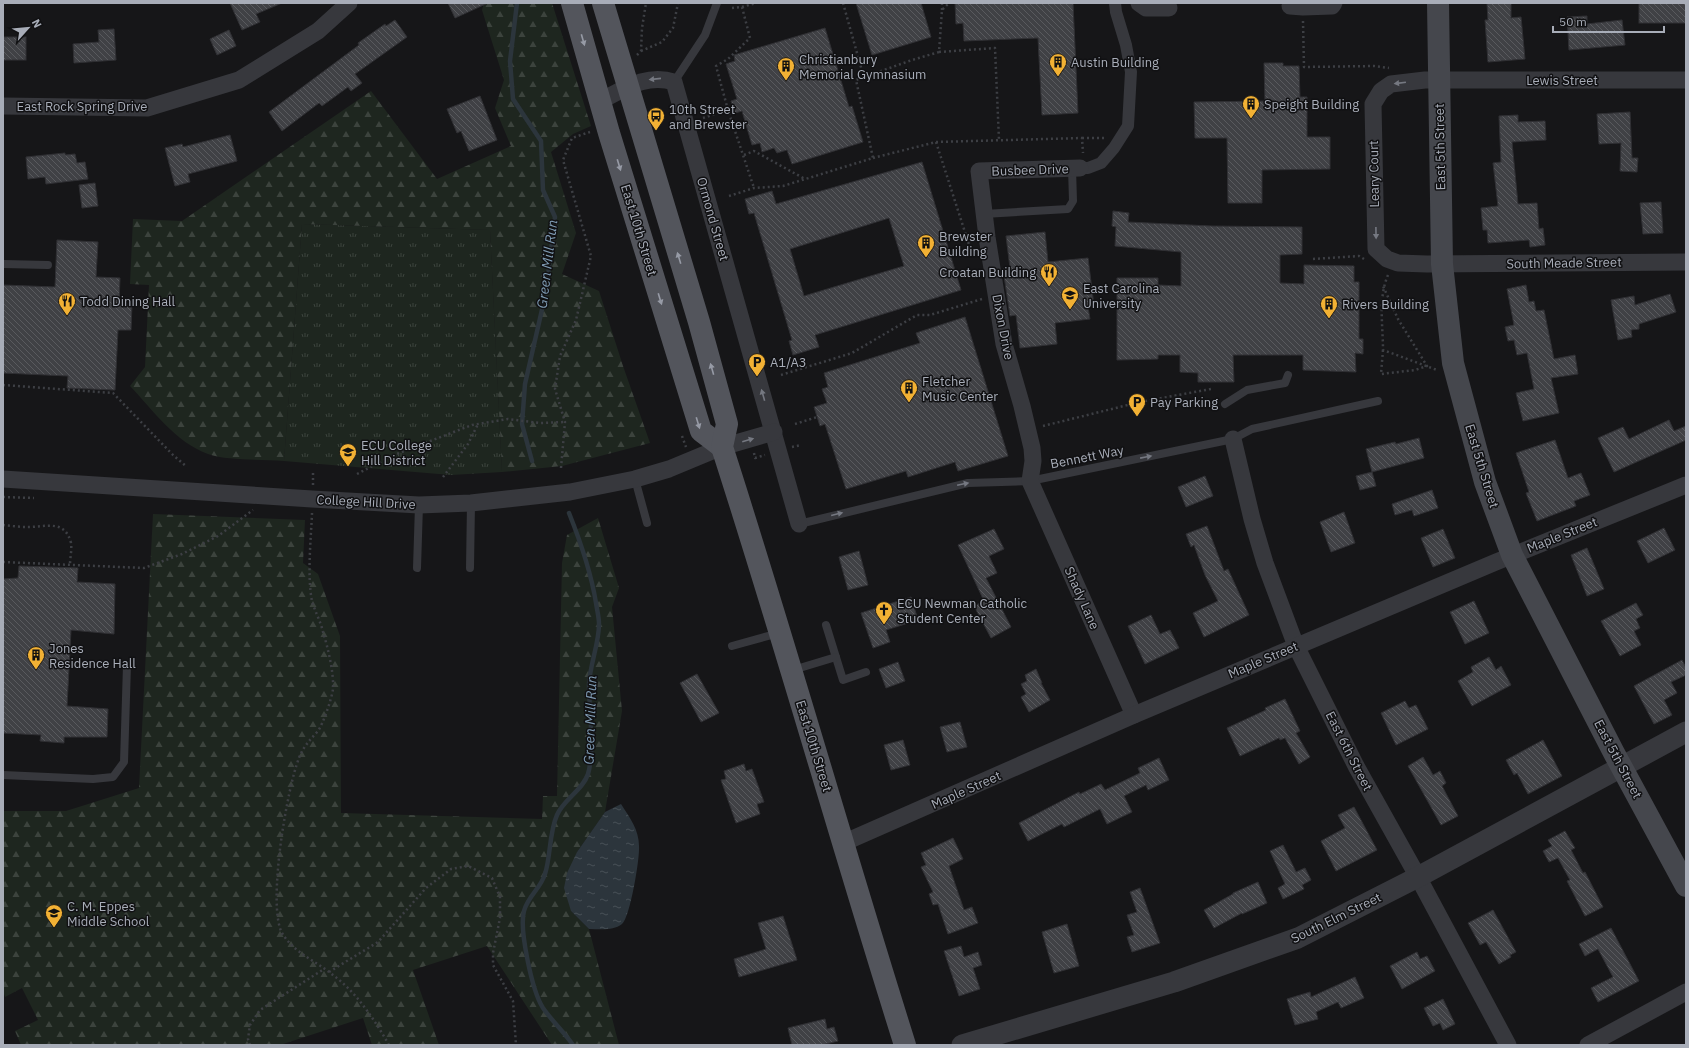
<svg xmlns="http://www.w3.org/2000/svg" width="1689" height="1048" viewBox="0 0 1689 1048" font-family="'IBM Plex Sans',sans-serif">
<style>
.grass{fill:url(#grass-tufts)}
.forest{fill:url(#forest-firs)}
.water{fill:url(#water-ripples)}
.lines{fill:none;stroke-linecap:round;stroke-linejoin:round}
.stream{stroke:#2c353c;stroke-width:4.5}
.building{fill:url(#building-back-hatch);stroke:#303034;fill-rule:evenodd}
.path{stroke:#3d3f44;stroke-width:2.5;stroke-dasharray:2 3;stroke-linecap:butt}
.service{stroke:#37383d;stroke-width:8}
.pedestrian{stroke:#37383d;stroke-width:12}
.minor{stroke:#37383d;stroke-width:17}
.tertiary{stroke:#37383d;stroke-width:21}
.secondary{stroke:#45474d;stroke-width:22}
.primary{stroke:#53555c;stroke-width:22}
.oneway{fill:#979ba6}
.oneway2{fill:#757881}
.labels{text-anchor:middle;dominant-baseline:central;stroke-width:3;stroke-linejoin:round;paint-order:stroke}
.poi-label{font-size:13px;fill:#a8adb8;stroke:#111113;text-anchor:start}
.street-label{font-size:13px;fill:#a8adb8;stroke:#111113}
.water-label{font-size:14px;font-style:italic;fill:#7f9bb3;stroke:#111113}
</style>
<defs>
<pattern id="grass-tufts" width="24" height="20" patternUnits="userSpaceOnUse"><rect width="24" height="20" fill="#1e261f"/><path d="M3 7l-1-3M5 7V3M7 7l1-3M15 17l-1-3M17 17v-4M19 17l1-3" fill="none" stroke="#3c433d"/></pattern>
<pattern id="forest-firs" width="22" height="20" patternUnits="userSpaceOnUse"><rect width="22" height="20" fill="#1e261f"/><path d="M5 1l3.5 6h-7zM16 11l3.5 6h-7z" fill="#3c433d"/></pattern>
<pattern id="water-ripples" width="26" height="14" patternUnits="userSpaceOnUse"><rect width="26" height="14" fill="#2c353c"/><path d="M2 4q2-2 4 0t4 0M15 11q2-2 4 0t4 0" fill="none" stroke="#485056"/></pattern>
<pattern id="building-back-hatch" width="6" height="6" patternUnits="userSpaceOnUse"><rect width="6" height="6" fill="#404145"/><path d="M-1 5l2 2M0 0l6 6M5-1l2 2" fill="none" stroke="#595a5e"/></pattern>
</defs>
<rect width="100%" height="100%" fill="#161618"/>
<polygon class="grass" points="302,224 490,230 502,472 451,475 284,461"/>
<g class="forest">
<path d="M484,3H552L591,126L573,134L551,152L576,233L562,274L599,291L623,366L650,443L562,466L502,472L490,230L302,224L284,461C262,459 228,461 208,454C175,442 153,410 130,386L145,367L149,285L130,284L133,219L182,221L371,91L437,179L511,146L495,108L504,80L482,10Z"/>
<polygon points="153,514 305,520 303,563 318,574 340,636 341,813 542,819 543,796 557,796 562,563 567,535 598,518 619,588 612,607 622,711 605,812 577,852 571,911 589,929 619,1045 552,1045 487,946 413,970 439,1045 372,1045 363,1018 280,1045 21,1045 15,1031 38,1020 22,988 5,997 3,991 3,811 66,811 139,788"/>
</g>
<path class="water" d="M621,804C630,818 639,830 639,846C640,858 630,918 622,924C613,931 601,929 589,929L571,911L564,888L567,873L577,852L605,812Z"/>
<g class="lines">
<g class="stream">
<polyline points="517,3 510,61 513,99 541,141 543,190 555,217 546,292 525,384 522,424 532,461"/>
<path d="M569,513C581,543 591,572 596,603C597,610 599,617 599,624C599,644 590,664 589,684C589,711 595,750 588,774C583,790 564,799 557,815C549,833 551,855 545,874C541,888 528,896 524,911C519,929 532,991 543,1008C552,1021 564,1032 573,1045"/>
</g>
</g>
<g class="building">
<polygon points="230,3 282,3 256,14 260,22 242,30"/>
<polygon points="448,3 488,3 455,18"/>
<polygon points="856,3 921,3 931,37 872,55"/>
<polygon points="955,3 1073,3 1078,113 1042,115 1038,38 964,41 963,23 956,24"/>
<polygon points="1487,3 1511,3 1511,18 1521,17 1525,59 1488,62 1485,20 1488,20"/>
<rect x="1639" y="3" width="47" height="20"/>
<polygon points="1587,16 1587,24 1622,20 1625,45 1569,50 1567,17"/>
<polygon points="395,20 407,37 355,74 362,83 351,91 348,87 322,106 319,103 282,131 269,112 359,45 358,43 385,24 386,26"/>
<polygon points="825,28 849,107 852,106 863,142 792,164 787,150 777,153 774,148 762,152 760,143 752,145 742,111 735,113 731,101 737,99 726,64 735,61 734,55"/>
<polygon points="114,29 116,60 74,63 73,44 99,42 98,30"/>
<polygon points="229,30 236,46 217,55 210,39"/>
<rect x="3" y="37" width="23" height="23"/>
<polygon points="1264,63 1283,63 1283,66 1299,66 1300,97 1307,97 1307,137 1330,137 1330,169 1262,170 1262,203 1228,203 1227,138 1195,138 1194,102 1265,101"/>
<polygon points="480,96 497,140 469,151 461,131 457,133 447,109"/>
<polygon points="1630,112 1632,158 1638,158 1637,172 1620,171 1621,143 1599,144 1597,114"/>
<polygon points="1518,115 1518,122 1545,121 1546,140 1512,142 1518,204 1537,203 1539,229 1543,228 1545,245 1530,247 1529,240 1488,243 1487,230 1483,230 1481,208 1498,206 1493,163 1501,162 1499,116"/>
<polygon points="230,135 237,161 188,174 190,182 175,186 165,148 182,144 183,147"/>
<polygon points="65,153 65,155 75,154 77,163 85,162 88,179 46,184 45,177 28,179 26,157"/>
<path d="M922,162L961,290L815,335L819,347L793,355L789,341L792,340L754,213L749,214L745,199L772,191L776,204ZM889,218L904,266L804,296L790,249Z"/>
<polygon points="95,183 98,206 82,208 79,185"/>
<polygon points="1661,202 1663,233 1643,234 1640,203"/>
<polygon points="1113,211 1129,213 1128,222 1211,226 1302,227 1302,254 1280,255 1280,283 1304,284 1304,265 1354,266 1354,282 1359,282 1359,339 1363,339 1363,354 1355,353 1356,372 1303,370 1303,355 1233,355 1234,382 1198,382 1198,373 1180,372 1180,355 1158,355 1158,359 1117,360 1117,278 1158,278 1158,285 1181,286 1181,252 1115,246 1116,227 1112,226"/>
<polygon points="1045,232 1048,262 1088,258 1094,306 1088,307 1090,319 1055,323 1057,344 1020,348 1016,315 1010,316 1003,269 1010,268 1006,236"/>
<polygon points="57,240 98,242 96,277 120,278 119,303 132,304 131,330 118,330 115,390 67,388 68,376 3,373 3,285 55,287"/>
<polygon points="1526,285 1529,302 1534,301 1536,311 1544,310 1554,359 1575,355 1578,374 1551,378 1559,413 1523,421 1516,393 1534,389 1527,353 1517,355 1514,340 1508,341 1505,327 1514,325 1507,289"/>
<polygon points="1670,294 1676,312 1639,324 1639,329 1631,330 1632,337 1618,340 1611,300 1634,296 1635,305"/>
<polygon points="965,317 1008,456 958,471 955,462 908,477 906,471 846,489 825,424 820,426 814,407 827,403 822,389 828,387 824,373 920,343 916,333"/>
<polygon points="1669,420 1674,431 1686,426 1686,440 1614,472 1598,438 1623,427 1629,439"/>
<polygon points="1419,438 1424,458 1372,472 1366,449 1395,442 1396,444"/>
<polygon points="1555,440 1568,478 1581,473 1590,495 1574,501 1576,506 1537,521 1526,493 1529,492 1516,453"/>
<polygon points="1372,472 1376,486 1360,490 1356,476"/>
<polygon points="1205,476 1213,496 1186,507 1178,487"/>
<polygon points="1432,490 1438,508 1414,516 1412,510 1395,515 1392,504"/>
<polygon points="1344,512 1355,543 1331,552 1320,522"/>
<polygon points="1207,526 1224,571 1228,569 1249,615 1204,637 1193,613 1218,601 1205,575 1194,545 1191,547 1186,534"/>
<polygon points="1664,528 1675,550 1648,563 1637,541"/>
<polygon points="994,529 1004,549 989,556 997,573 986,578 1011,627 991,638 974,606 984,601 958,545"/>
<polygon points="1443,529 1455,558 1433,567 1421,538"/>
<polygon points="1587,548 1604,589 1587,596 1571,555"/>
<polygon points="859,551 868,585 848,590 839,557"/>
<polygon points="19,566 78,568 77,582 115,584 114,634 71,630 67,706 108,709 107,737 64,737 64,743 40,741 41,735 3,733 3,579 18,578"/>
<polygon points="911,597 918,620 886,630 890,642 873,648 861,613"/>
<polygon points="1474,601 1489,633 1465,644 1450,612"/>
<polygon points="1636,603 1643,615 1636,619 1640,628 1634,631 1641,645 1620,656 1601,621"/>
<polygon points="1151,615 1160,634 1170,630 1179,648 1145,664 1128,626"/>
<polygon points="1489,657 1496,670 1501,666 1511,685 1472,706 1458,681 1473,672 1471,667"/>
<polygon points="1682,660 1686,668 1686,675 1671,682 1677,693 1664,700 1672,715 1654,724 1634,686"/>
<polygon points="898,662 905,681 886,688 879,669"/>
<polygon points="1036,669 1042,683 1041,683 1050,700 1029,712 1021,697 1026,694 1021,684 1027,681 1025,675"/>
<polygon points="697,674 719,713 701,722 680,683"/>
<polygon points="1285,699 1300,731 1296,733 1310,757 1299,764 1285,738 1280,740 1279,738 1240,756 1227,728 1266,710 1265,708"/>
<polygon points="1405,701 1409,708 1416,705 1428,729 1396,745 1381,713"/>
<polygon points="960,722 967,747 947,752 940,727"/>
<polygon points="903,740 910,765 891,770 884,745"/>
<polygon points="1543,740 1562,776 1528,794 1517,773 1514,775 1506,760"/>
<polygon points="1423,757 1433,775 1440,771 1446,783 1442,786 1458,816 1441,825 1408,766"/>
<polygon points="1159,758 1169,780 1148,790 1146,785 1124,796 1132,812 1107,824 1100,809 1064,827 1062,824 1028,841 1019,823 1079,792 1080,794 1101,784 1105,790 1140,773 1138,768"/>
<polygon points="744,764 746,771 752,769 764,802 757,804 760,814 736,823 721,780 726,779 724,771"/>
<polygon points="1354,807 1377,850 1336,871 1321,841 1345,828 1338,815"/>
<polygon points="1565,831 1575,848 1571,850 1583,873 1585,872 1603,907 1585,916 1567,881 1570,880 1558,858 1549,862 1543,851 1552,846 1548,840"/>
<polygon points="953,838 963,859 949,866 964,910 972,907 978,923 948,934 938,904 933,905 929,894 933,892 921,867 926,865 921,853"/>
<polygon points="1283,845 1296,872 1305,868 1311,880 1302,885 1304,889 1283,899 1278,888 1285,884 1270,851"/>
<polygon points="1258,882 1267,903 1242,914 1242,913 1214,928 1204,910 1233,894 1233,893"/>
<polygon points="1140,888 1160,943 1132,952 1127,937 1134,935 1127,915 1137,912 1130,892"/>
<polygon points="1493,910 1516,952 1510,955 1511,957 1499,964 1486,942 1480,945 1468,923"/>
<polygon points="783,916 797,960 739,977 734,959 766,949 758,923"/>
<polygon points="1067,924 1079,966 1054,973 1042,932"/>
<polygon points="1611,928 1639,981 1598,1002 1591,988 1613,977 1598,949 1585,956 1579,944"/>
<polygon points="961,946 964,957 978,952 982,965 973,968 980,989 959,996 944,951"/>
<polygon points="1417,952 1420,959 1427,956 1435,971 1402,989 1390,966"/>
<polygon points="1355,977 1364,998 1341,1008 1338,1002 1316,1012 1318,1019 1295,1025 1287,999 1310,992 1311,997"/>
<polygon points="1443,999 1455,1024 1443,1030 1440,1023 1433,1026 1424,1008"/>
<polygon points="825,1019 827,1029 834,1027 838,1041 822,1045 792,1045 788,1028"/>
</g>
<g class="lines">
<g class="path">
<polyline points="843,3 864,78"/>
<polyline points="742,7 756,3"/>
<polyline points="732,8 742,7 750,38 728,59 716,66 728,110 754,188"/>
<polyline points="942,10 942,3"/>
<polyline points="1303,21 1304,67 1374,66 1389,68"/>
<polyline points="641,51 662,42 673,28 678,3"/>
<polyline points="939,52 995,48 999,140"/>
<polyline points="637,55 641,51 642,28 646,3"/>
<polyline points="703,118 728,110"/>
<polyline points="1082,138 1105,138"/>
<polyline points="936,142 972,254"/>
<polyline points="744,155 754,151 805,179"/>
<polyline points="873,158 936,142 1082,138 1083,153"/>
<polyline points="729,196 754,188 783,186 873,158 856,80 912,60 939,52 942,10 949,3"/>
<polyline points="1313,259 1359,256 1364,259"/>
<path d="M1388,275C1378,298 1383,326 1383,350L1437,370"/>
<polyline points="1383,350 1381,374 1415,370 1427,366 1398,319 1383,286"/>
<polyline points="781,375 852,353 917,315 930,315 982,299"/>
<polyline points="3,385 113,393 173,455 187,467"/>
<polyline points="795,424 817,417"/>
<polyline points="1043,426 1140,402 1211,389"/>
<polyline points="682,436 686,447"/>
<polyline points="792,447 801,445"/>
<polyline points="754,453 755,458 765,455"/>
<polyline points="561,468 565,422 555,389 560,356 576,320 591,256 563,160 572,138 590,132"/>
<polyline points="357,474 394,455 472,425 508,419 540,423 565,422"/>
<polyline points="443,477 468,444 478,424"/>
<polyline points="313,485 313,473"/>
<polyline points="3,497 34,498"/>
<path d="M312,513C311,538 307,577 312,601C315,612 321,622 323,632C328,648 334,673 333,689C332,698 323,724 318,731C310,740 303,747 299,758C287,788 267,905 282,933C294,953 316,961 333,975C357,993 374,1019 389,1045"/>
<path d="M3,525C11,526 20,527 28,527C46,527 65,519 71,543C72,550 70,558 70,565"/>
<polyline points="3,562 144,568 182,554 218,536 253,510"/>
<polyline points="329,972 378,942 426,888 451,869 468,866 492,878 500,897 500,918 493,953 493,965 513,1001 516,1045"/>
<polyline points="250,1045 248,1039 250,1025 260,1010 324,969"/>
</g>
<g class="service">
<polyline points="674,82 705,35 717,3"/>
<polyline points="984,214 1068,209 1073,201 1072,168"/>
<polyline points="3,264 48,265"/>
<polyline points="1225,404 1247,390 1285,383 1288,375"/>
<polyline points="635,479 647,523"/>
<polyline points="799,524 968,483 1030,481 1233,439 1252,429 1378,401"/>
<polyline points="417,568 419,505"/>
<polyline points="470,568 471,503"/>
<polyline points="826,625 843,680 866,672"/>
<polyline points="732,646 779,633"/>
<polyline points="793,670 836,657"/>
<polyline points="3,775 93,779 113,777 124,762 127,665"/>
</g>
<polyline class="pedestrian" points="1080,168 1088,168 1101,163 1114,148 1128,126 1131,72 1126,45 1116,12 1115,3"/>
<g class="minor">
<polyline points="1139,3 1146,8 1169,8"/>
<polyline points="1290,6 1303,7 1332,6 1334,3"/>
<polyline points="1686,80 1425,80 1391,84 1381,91 1373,104 1376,249 1387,259 1398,263 1427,264 1686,262"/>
<path d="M600,101C624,89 647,73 674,82L799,524"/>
<polyline points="3,106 147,108 239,80 318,31 349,3"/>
<polyline points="1080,168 979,171 987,237 1004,344 1022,406 1032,448 1033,461 1030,481 1134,715"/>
<polyline points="1233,439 1252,519 1265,563 1296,646 1356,766 1418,877 1508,1045"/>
<polyline points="3,479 312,499 419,505 471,503 570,492 635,479 669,469 722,447 774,432"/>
<polyline points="843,843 1134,715 1496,562 1686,485"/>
<polyline points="1588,1045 1686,992"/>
</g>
<polyline class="tertiary" points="962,1045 1174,982 1298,938 1418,877 1686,732"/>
<polyline class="secondary" points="1438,3 1442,264 1453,363 1485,482 1512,555 1614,753 1686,886"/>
<g class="primary">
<polyline points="572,3 609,133 701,431 722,447"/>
<path d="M603,3L699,322L727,424L722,447C786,645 842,846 905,1045"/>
</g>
</g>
<defs><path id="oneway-solid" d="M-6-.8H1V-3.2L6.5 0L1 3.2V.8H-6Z"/></defs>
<g class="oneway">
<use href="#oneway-solid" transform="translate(583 40) rotate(74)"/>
<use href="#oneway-solid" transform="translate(619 165) rotate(73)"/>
<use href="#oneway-solid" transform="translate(679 258) rotate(-107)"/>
<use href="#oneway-solid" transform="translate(660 299) rotate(73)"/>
<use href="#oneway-solid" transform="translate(712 369) rotate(-106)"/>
<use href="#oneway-solid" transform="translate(698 423) rotate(73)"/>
</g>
<g class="oneway2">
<use href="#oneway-solid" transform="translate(655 79) rotate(174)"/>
<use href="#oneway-solid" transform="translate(1400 83) rotate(173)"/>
<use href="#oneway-solid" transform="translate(1376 233) rotate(89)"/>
<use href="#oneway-solid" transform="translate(763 395) rotate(-106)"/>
<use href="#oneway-solid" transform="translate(748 440) rotate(-16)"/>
<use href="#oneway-solid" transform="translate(1146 457) rotate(-11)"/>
<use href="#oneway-solid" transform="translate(963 484) rotate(-12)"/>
<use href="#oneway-solid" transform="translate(837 514) rotate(-14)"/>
</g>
<defs>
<g id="building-pin" transform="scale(0.9)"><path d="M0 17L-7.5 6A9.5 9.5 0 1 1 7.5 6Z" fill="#f2b134" stroke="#111113"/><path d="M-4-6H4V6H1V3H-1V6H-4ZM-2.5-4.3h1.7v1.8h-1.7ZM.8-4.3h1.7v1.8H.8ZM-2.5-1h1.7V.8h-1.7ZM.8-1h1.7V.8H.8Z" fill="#111"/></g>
<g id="bus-pin" transform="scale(0.9)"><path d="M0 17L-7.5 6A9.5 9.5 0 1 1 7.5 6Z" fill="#f2b134" stroke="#111113"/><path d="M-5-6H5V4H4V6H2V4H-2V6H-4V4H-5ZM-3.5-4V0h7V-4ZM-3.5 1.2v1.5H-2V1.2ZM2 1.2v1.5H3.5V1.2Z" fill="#111"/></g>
<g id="restaurant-pin" transform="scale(0.9)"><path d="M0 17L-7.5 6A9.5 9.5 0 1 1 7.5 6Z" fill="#f2b134" stroke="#111113"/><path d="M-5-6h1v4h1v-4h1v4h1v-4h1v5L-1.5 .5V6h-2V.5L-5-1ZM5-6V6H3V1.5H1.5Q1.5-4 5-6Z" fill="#111"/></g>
<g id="university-pin" transform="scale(0.9)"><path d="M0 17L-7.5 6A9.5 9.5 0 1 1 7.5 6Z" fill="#f2b134" stroke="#111113"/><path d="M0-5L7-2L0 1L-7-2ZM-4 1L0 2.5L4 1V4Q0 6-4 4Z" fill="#111"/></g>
<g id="parking-pin" transform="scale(0.9)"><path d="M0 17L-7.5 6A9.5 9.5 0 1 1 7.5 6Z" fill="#f2b134" stroke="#111113"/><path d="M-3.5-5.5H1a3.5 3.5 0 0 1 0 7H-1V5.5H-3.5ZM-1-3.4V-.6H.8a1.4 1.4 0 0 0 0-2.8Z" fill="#111"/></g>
<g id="church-pin" transform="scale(0.9)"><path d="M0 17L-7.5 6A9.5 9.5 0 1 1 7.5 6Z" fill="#f2b134" stroke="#111113"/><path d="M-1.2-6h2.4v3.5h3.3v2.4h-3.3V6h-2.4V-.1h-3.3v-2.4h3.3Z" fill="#111"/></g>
<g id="school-pin" transform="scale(0.9)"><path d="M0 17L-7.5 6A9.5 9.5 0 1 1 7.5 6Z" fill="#f2b134" stroke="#111113"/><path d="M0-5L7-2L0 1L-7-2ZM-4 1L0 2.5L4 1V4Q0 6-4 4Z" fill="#111"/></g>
</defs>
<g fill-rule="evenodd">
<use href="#building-pin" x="1058" y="62"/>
<use href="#building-pin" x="786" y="66"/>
<use href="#building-pin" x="1251" y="104"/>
<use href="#bus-pin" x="656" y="116"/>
<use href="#building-pin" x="926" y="243"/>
<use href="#restaurant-pin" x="1049" y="272"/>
<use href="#university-pin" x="1070" y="295"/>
<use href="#restaurant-pin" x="67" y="301"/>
<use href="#building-pin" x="1329" y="304"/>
<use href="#parking-pin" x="757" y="362"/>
<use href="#building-pin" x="909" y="388"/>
<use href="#parking-pin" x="1137" y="402"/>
<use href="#university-pin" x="348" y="452"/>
<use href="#church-pin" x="884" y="610"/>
<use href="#building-pin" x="36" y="655"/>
<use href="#school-pin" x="54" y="913"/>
</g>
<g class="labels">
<g class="poi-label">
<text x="799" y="59">Christianbury<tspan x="799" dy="15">Memorial Gymnasium</tspan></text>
<text x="1071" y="62">Austin Building</text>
<text x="1264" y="104">Speight Building</text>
<text x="669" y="109">10th Street<tspan x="669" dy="15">and Brewster</tspan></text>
<text x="939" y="236">Brewster<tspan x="939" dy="15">Building</tspan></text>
<text x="1036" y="272" text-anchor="end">Croatan Building</text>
<text x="1083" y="288">East Carolina<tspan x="1083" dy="15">University</tspan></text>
<text x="80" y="301">Todd Dining Hall</text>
<text x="1342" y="304">Rivers Building</text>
<text x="770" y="362">A1/A3</text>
<text x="922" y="381">Fletcher<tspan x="922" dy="15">Music Center</tspan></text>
<text x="1150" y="402">Pay Parking</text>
<text x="361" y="445">ECU College<tspan x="361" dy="15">Hill District</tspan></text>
<text x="897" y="603">ECU Newman Catholic<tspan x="897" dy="15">Student Center</tspan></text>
<text x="49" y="648">Jones<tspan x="49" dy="15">Residence Hall</tspan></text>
<text x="67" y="906">C. M. Eppes<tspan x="67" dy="15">Middle School</tspan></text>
</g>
<g class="street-label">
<text x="1562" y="80">Lewis Street</text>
<text x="82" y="106">East Rock Spring Drive</text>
<text transform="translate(1440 147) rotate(-91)">East 5th Street</text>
<text transform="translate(1030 170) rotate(-2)">Busbee Drive</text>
<text transform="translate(1374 174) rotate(-91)">Leary Court</text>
<text transform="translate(713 219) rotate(74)">Ormond Street</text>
<text transform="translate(639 230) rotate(73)">East 10th Street</text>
<text transform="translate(1564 263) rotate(-1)">South Meade Street</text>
<text transform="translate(1003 327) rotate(79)">Dixon Drive</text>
<text transform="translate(1087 457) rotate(-11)">Bennett Way</text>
<text transform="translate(1482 466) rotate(73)">East 5th Street</text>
<text transform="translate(366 502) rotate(3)">College Hill Drive</text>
<text transform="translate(1562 535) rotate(-22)">Maple Street</text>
<text transform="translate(1082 598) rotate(66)">Shady Lane</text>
<text transform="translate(1263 660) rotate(-23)">Maple Street</text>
<text transform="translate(814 746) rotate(73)">East 10th Street</text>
<text transform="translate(1349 751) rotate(63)">East 6th Street</text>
<text transform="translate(1618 759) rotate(62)">East 5th Street</text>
<text transform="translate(966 790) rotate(-24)">Maple Street</text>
<text transform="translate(1336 918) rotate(-26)">South Elm Street</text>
</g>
<g class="water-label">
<text transform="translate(547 264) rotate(-83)">Green Mill Run</text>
<text transform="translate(590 720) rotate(-88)">Green Mill Run</text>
</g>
</g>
<rect width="1689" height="1048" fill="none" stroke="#a8adb8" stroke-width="8"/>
<g transform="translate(28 28) rotate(63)" stroke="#111113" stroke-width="3" paint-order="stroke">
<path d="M0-3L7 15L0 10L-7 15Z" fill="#a8adb8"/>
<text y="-6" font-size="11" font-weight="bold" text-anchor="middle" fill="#a8adb8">N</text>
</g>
<path d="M1553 26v6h111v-6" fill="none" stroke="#a8adb8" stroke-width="2"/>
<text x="1559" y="26" font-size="12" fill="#a8adb8" stroke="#111113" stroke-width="3" paint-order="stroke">50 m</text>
</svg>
